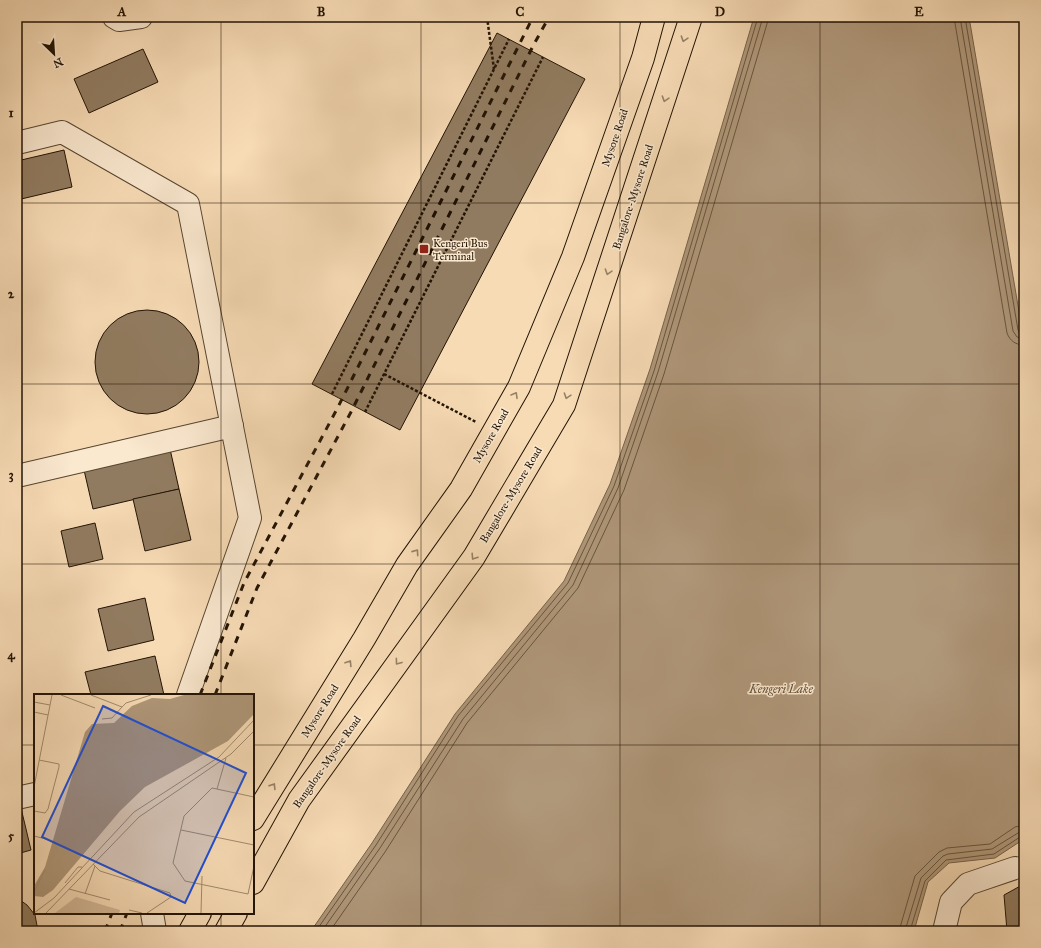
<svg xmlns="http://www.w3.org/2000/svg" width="1041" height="948" viewBox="0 0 1041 948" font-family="'IM FELL Great Primer',serif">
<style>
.water{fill:#af9779;stroke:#77624a}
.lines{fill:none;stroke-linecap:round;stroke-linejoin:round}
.shore{stroke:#68553e;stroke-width:1}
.building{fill:#917b60;stroke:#221304}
.minor-casing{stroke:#574530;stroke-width:24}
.highway-casing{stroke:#221304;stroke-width:24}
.path{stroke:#221304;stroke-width:2.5;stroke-dasharray:3 2;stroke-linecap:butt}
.minor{stroke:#fae8cf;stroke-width:22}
.highway{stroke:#f7dbb5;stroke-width:22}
.rail{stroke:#221304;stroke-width:3;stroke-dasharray:7 7;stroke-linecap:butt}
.oneway{stroke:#978165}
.grid{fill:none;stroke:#221304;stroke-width:1;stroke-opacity:0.55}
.poi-dot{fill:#8f2418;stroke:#fae8cf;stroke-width:1.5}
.labels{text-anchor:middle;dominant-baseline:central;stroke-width:3;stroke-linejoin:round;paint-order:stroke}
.street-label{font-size:11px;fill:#221304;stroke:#fae8cf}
.poi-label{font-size:11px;fill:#221304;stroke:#fae8cf;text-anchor:start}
.water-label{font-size:12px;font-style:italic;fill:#614e39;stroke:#fae8cf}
.inset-road{fill:none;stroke:#a28b6e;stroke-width:1}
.view{fill:#1d4ed8;fill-opacity:0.15;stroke:#1d4ed8;stroke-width:2}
.inset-edge{fill:none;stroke:#221304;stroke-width:2}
.neatline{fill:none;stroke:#221304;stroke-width:1.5}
.grid-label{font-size:13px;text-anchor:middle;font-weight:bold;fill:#221304}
</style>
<rect width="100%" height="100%" fill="#f7dbb5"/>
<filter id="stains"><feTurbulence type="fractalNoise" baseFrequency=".005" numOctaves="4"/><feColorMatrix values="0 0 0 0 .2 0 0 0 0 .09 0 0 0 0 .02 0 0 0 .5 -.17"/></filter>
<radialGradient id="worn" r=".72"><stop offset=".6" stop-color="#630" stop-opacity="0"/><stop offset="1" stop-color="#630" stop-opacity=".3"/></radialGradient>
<polygon class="water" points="754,17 969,17 1024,341 1024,839 995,858 949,863 928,882 914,931 311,931 372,843 455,714 564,581 610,484 650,369"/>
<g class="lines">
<g class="shore">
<path d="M954,17L1007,333C1010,341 1016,345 1024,345"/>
<polyline points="960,17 1013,331 1017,337 1024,339"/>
<polyline points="965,17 1018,330 1020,334 1024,334"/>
<polyline points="316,931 376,845 458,716 568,583 614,486 654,371 758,17"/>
<polyline points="322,931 380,848 463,719 573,585 618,488 658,372 763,17"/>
<polyline points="330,931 385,852 467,723 578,588 624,490 664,374 769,17"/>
<polyline points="899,931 915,876 939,852 947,848 990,844 1015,827 1024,825"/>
<polyline points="905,931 921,878 943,856 948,854 992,849 1018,833 1024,831"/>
<polyline points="910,931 925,881 946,860 994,854 1020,837 1024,836"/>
</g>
</g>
<g class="building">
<polygon points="497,33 585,79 400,430 312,384"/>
<polygon points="143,49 158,82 89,113 74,79"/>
<polygon points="64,150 72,187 17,200 17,161"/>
<circle cx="147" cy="362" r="52"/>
<polygon points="170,449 179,489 93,509 84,470"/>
<polygon points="179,489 191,540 145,551 133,499"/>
<polygon points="95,523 103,559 69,567 61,531"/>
<polygon points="145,598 154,640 108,651 98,609"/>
<polygon points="155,656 164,695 91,695 85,672"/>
<polygon points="21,808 31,850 17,854 17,809"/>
<polygon points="1024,884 1024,931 1007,931 1004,895"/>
<polygon points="17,898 27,905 35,915 38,931 17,931"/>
</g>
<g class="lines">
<g class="minor-casing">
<g id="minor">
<polyline points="114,17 119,20 141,17"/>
<polyline points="17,143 62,132 188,204 250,518 188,695"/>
<polyline points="17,476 232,426"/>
<polyline points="17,798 35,794"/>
<polyline points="152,913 155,931"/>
<polyline points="944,931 951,902 968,884 1015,868"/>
</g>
</g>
<g class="highway-casing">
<g id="highway">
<polyline points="253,819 364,639 407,565 461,489 519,387 573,257 643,58 654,17"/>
<polyline points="253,883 299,800 474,557 564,405 691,17"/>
<polyline points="190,931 200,913"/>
<polyline points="226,931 236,913"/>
</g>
</g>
<g class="path">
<polyline points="487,17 494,69"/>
<polyline points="384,374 476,422"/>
<polyline points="332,394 509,39"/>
<polyline points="365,412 543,57"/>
</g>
<use href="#minor" class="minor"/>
<use href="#highway" class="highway"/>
<g class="rail">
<polyline points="200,695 244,583 337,409 533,17"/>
<polyline points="215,695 257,588 351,412 533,46 549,17"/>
<polyline points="105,931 112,913"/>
<polyline points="120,931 127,913"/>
</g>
</g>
<defs><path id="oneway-chevron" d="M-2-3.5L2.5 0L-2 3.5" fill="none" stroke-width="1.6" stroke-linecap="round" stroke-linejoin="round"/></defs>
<g class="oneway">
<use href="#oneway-chevron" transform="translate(684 39) rotate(108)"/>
<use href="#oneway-chevron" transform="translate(665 99) rotate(108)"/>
<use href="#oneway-chevron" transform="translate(608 272) rotate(108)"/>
<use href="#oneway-chevron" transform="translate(515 395) rotate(-60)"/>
<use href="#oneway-chevron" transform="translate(567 396) rotate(108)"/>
<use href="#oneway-chevron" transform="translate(416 552) rotate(-55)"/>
<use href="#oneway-chevron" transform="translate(474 557) rotate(123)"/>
<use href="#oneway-chevron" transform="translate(398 662) rotate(126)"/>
<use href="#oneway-chevron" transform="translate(349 663) rotate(-58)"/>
<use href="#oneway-chevron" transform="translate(273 786) rotate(-58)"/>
</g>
<path class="grid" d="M221,17V695M421,17V931M620,17V931M820,17V931M17,203H1024M17,384H1024M17,564H1024M17,745H35M253,745H1024M221,913V931"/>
<rect class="poi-dot" x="419" y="244" width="10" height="10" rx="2"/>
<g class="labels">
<g class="street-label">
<text transform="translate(615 138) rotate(-71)">Mysore Road</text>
<text transform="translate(633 197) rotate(-72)">Bangalore-Mysore Road</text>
<text transform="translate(491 436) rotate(-60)">Mysore Road</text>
<text transform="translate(511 495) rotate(-59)">Bangalore-Mysore Road</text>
<text transform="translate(320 711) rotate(-58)">Mysore Road</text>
<text transform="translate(327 762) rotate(-55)">Bangalore-Mysore Road</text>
</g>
<g class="poi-label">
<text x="433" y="243">Kengeri Bus<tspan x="433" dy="13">Terminal</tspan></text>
</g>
<g class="water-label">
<text x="781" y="689">Kengeri Lake</text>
</g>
</g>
<g transform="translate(34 694)">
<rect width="220" height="220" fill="#f7dbb5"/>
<path d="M42,203L86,216L85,219H21Z" fill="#d3b997"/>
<path d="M150,1H220V20L194,47L111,93L86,117L19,196L9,203L0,202V192L11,173L51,38L58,30L80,29L98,12L118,4L136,5Z" fill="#af9779"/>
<path class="inset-road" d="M27,1L61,14M57,1L88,13L92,9L117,1M0,8L16,11M0,18L14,21M68,25L78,24L88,13M0,93L18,1M183,95L192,64M220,103L178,94L150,122L139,169L151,187L214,200L220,172M0,117L11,119L14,115L25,73V70L5,66M147,136L220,151M0,142L12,145M59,170L66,177L136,199L137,203L113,219M31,189L44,173H48M35,195L76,206M0,198L11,176M51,200L61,172M95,216L108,219M0,219L20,204L100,118L185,63L220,26M12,219L105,123L197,60L220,37M167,219L168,182"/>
<path class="view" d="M69,12L212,79L151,209L8,143Z"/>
<rect width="220" height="220" class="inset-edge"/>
</g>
<rect width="1041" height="948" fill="none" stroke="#f7dbb5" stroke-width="44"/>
<g transform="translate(54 54) rotate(155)" stroke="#fae8cf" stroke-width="3" paint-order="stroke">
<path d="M0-3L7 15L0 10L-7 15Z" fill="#221304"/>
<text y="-6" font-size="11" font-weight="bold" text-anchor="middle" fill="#221304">N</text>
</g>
<rect x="22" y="22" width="997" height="904" class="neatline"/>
<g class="grid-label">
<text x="122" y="16">A</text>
<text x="321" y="16">B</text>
<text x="520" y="16">C</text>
<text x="720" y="16">D</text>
<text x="919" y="16">E</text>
<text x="11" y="117">1</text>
<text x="11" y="298">2</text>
<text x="11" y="479">3</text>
<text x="11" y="659">4</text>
<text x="11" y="840">5</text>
</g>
<rect width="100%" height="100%" filter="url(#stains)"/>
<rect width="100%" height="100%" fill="url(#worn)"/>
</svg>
